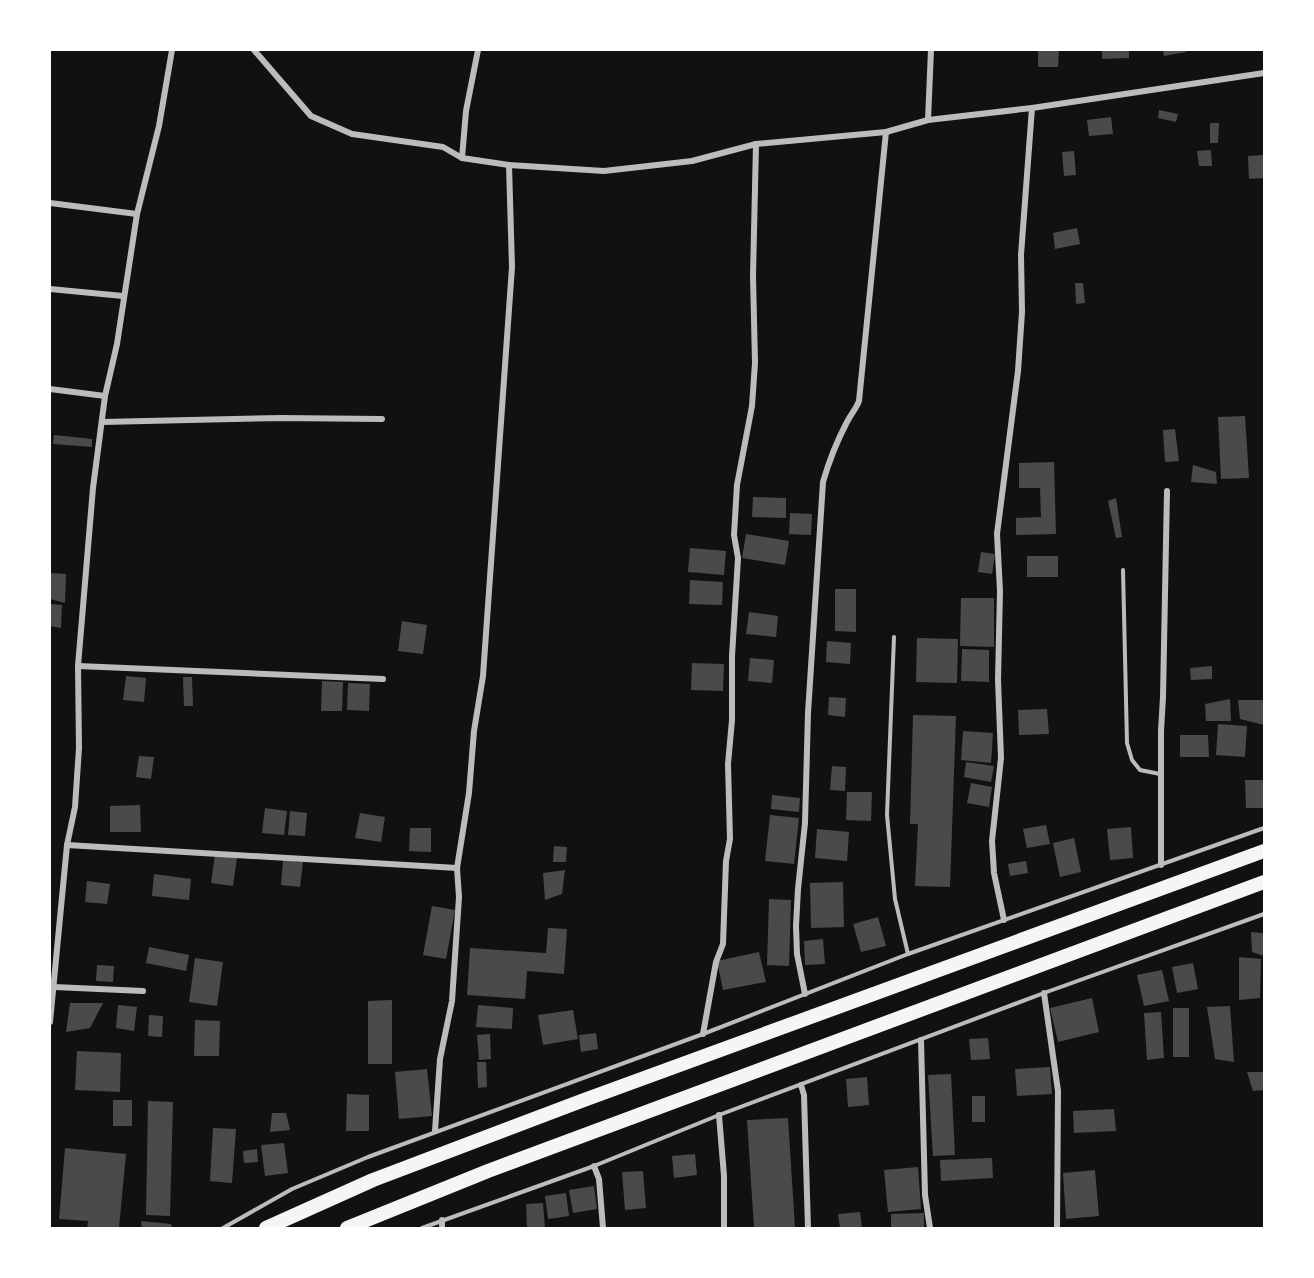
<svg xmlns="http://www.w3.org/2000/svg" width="1314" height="1278" viewBox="0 0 1314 1278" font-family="Jost,sans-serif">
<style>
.building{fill:#4a4a4a}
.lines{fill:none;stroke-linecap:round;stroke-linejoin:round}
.service{stroke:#bcbcbc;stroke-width:4}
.minor{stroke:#bcbcbc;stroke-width:6}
.trunk{stroke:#f5f5f5;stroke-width:14}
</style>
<rect width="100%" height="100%" fill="#111"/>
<g class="building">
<polygon points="1038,50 1059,50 1058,67 1038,67"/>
<polygon points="1102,50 1129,50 1129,58 1102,59"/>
<polygon points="1163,50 1186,50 1186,52 1164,56"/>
<polygon points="1159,110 1178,114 1176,122 1158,118"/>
<polygon points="1111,117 1113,134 1089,136 1087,120"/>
<polygon points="1210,123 1219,123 1218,143 1210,143"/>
<polygon points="1211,150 1212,166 1199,166 1197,151"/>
<polygon points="1074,151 1076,175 1064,176 1062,152"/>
<polygon points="1264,155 1264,178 1249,179 1248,156"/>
<polygon points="1077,228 1080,244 1055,249 1053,233"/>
<polygon points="1075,283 1083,283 1085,303 1076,304"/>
<polygon points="1245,416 1249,478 1221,479 1218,417"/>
<polygon points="1175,429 1179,461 1165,462 1163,430"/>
<polygon points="54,435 92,439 92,447 53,444"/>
<polygon points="1054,462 1056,534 1016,535 1016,518 1041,517 1040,488 1019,488 1019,463"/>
<polygon points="1193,465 1216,472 1217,484 1191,482"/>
<polygon points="753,497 786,498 786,518 752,517"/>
<polygon points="1116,498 1122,537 1116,538 1108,501"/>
<polygon points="790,513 812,514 811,535 789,534"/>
<polygon points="746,534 789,541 785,565 742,558"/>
<polygon points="690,548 726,551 724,575 688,572"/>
<polygon points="981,552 995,554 992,574 978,572"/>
<rect x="1027" y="556" width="31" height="21"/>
<polygon points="50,573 66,574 65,603 50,599"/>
<polygon points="690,580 723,582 722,605 689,604"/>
<polygon points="835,589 856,589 856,632 835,631"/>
<polygon points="961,598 994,598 994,647 960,646"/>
<polygon points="50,604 62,605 61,628 50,626"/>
<polygon points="749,612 778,616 776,637 746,634"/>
<polygon points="402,621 427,625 423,654 398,651"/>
<polygon points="917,638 958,639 957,683 916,682"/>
<polygon points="827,641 851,643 850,664 826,662"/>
<polygon points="962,649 989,650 989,682 961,681"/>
<polygon points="750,658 774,660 772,683 748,681"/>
<polygon points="692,663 724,664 723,691 691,690"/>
<polygon points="1212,666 1212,679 1191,680 1190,668"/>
<polygon points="126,676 146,678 144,702 123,700"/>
<polygon points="183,677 192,677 193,706 184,706"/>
<polygon points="322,681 343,682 342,711 321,711"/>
<polygon points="348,683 370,684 369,711 347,710"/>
<polygon points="829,697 846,698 845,717 828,715"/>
<polygon points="1230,699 1231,721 1206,721 1205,704"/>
<polygon points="1238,700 1264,700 1264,725 1240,719"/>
<polygon points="1047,709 1049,734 1019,735 1018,710"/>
<polygon points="913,715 956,716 950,887 915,886 918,824 910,824"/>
<polygon points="1218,724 1247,726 1245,757 1216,755"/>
<polygon points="963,731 993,733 991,763 961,760"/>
<polygon points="1180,735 1208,735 1209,757 1180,757"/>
<polygon points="139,756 154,757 151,779 136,777"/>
<polygon points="966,762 994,766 991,782 964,777"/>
<polygon points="832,766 846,767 845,791 830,790"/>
<polygon points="1245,780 1264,780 1264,808 1246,808"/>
<polygon points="971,783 992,787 989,807 967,803"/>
<polygon points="847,792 872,792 871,821 846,820"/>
<polygon points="772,795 800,798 799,812 771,809"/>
<polygon points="140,805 141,832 110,832 110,806"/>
<polygon points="265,808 287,811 284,835 262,833"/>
<polygon points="290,811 307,813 305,836 288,835"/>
<polygon points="360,813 385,817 381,842 355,838"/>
<polygon points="770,815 799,818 794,864 765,861"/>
<polygon points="1046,825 1050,844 1027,848 1023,829"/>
<polygon points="1131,827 1133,858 1110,860 1107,829"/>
<polygon points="410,828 431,828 431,852 409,851"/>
<polygon points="817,829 849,832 847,861 815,858"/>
<polygon points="1074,838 1081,872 1060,877 1053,843"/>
<polygon points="554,846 567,847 566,862 553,862"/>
<polygon points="215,855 237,858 233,886 211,883"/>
<polygon points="283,860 303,862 300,887 281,885"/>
<polygon points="1026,861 1028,873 1010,876 1008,864"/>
<polygon points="565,870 562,894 545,900 543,873"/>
<polygon points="154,874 191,879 189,900 152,896"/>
<polygon points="87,881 110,884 107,904 85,902"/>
<polygon points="843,882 844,927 811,928 810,883"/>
<polygon points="769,899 791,900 789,966 767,965"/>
<polygon points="432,906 455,910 446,959 423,955"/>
<polygon points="878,917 886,946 861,952 853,924"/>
<polygon points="548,928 567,929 564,974 527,971 525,999 467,995 470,948 546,953"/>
<polygon points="1251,932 1264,933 1264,956 1252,952"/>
<polygon points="823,939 825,964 805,965 804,941"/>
<polygon points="149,947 189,955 186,971 146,963"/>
<polygon points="759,952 766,982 723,990 717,961"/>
<polygon points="1239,957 1261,959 1260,998 1239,1000"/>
<polygon points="195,958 223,962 217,1006 189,1002"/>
<polygon points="1193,963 1198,989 1177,993 1172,967"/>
<polygon points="97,965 114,966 113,982 96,981"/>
<polygon points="1162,970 1169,1001 1144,1006 1137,975"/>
<polygon points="1092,998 1099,1032 1058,1042 1050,1008"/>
<polygon points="392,1000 392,1064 368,1064 368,1001"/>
<polygon points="70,1003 103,1003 90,1028 66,1032"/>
<polygon points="118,1005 137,1007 134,1031 116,1028"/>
<polygon points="478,1005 513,1008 512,1029 476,1027"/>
<polygon points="1230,1006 1234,1062 1215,1059 1207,1007"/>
<rect x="1173" y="1008" width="16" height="49"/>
<polygon points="573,1010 578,1039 543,1045 538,1015"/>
<polygon points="1161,1012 1164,1058 1147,1060 1144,1013"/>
<polygon points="149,1015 163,1016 162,1037 148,1036"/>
<polygon points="195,1020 220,1021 219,1056 194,1056"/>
<polygon points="596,1033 598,1049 581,1052 579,1035"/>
<polygon points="490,1034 491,1059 479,1060 477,1035"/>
<polygon points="988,1038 990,1059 971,1060 969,1039"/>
<polygon points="77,1051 121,1053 120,1092 75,1090"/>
<polygon points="477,1062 486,1062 487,1087 478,1088"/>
<polygon points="1050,1067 1052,1094 1017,1096 1015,1069"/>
<polygon points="427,1069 432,1116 399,1119 395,1072"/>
<polygon points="1247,1072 1264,1072 1264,1090 1253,1091"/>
<polygon points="951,1074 955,1155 933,1156 928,1075"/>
<polygon points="867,1077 869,1105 848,1107 846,1079"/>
<polygon points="347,1094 369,1095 369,1131 346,1131"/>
<rect x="972" y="1096" width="13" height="26"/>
<rect x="113" y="1100" width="19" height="26"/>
<polygon points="148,1101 173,1102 170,1216 146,1215"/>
<polygon points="1114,1109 1116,1131 1074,1133 1073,1111"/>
<polygon points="272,1113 286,1113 290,1130 270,1132"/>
<polygon points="788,1118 795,1228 754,1228 747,1120"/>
<polygon points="213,1128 236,1129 232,1183 210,1181"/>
<polygon points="284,1143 288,1173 265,1176 261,1145"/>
<polygon points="65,1148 126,1154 119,1228 87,1228 88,1221 59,1219"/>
<polygon points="257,1149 258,1162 244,1163 243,1151"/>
<polygon points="695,1154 697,1175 674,1178 672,1156"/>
<polygon points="992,1158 993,1178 941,1181 940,1160"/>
<polygon points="918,1167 921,1209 888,1212 884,1170"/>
<polygon points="1095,1170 1099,1216 1066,1219 1063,1173"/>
<polygon points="643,1171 646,1208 625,1210 622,1172"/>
<polygon points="594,1186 597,1209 573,1213 569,1190"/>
<polygon points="566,1193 569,1216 548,1219 545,1196"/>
<polygon points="543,1203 545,1228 527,1228 526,1204"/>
<polygon points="860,1212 862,1228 840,1228 838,1214"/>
<polygon points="924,1213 924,1228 891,1228 891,1214"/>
<polygon points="141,1221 171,1224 172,1228 142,1228"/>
</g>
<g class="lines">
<g class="service">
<polyline points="1123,570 1127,743 1132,760 1140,770 1160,774"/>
<polyline points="894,637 887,815 895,899 908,954"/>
<polyline points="223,1228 292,1189 368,1157 703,1034 908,954 1264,828"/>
<polyline points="422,1228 594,1166 719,1115 1044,993 1264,914"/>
</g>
<g class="minor">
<polyline points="254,50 311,116 352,134 443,147 462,158 509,165 604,171 692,161 756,144 886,132 928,120 1032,108 1264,73"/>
<polyline points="928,120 931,50"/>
<polyline points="462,158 466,111 478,50"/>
<polyline points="50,203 137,214"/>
<polyline points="50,289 123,296"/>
<polyline points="50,389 105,396"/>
<polyline points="102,422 281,418 382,419"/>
<polyline points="78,666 383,679"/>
<polyline points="67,845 457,868"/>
<polyline points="1161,865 1161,731 1163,697 1167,491"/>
<polyline points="1004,920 994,873 992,841 1001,758 998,680 1000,591 997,534 1018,371 1022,312 1021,255 1032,108"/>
<polyline points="54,987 143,991"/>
<polyline points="1044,993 1058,1091 1057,1228"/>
<path d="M805,994L797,954L796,926L798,889L805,823L808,713L823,482C829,461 837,441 847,422C851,414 856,409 859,401L886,132"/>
<polyline points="50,1022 67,845 75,807 79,748 78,666 93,488 105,396 117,344 137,214 159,126 172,50"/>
<polyline points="703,1034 716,962 723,944 726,861 730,839 728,764 732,720 732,656 738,558 734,535 737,485 752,406 755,363 753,276 756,144"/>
<polyline points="921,1040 925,1195 930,1228"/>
<polyline points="801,1085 804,1095 808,1228"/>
<polyline points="719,1115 724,1176 724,1228"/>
<polyline points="435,1131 440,1059 452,1001 459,897 457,868 469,793 474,731 483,676 512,267 509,165"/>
<polyline points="594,1166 599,1179 603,1228"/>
<polyline points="442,1220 442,1228"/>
</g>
<g class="trunk">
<polyline points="266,1228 373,1180 584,1100 1264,851"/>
<polyline points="347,1228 488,1171 1264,882"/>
</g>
</g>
<rect width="1314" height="1278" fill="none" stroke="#ffffff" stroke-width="102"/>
</svg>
